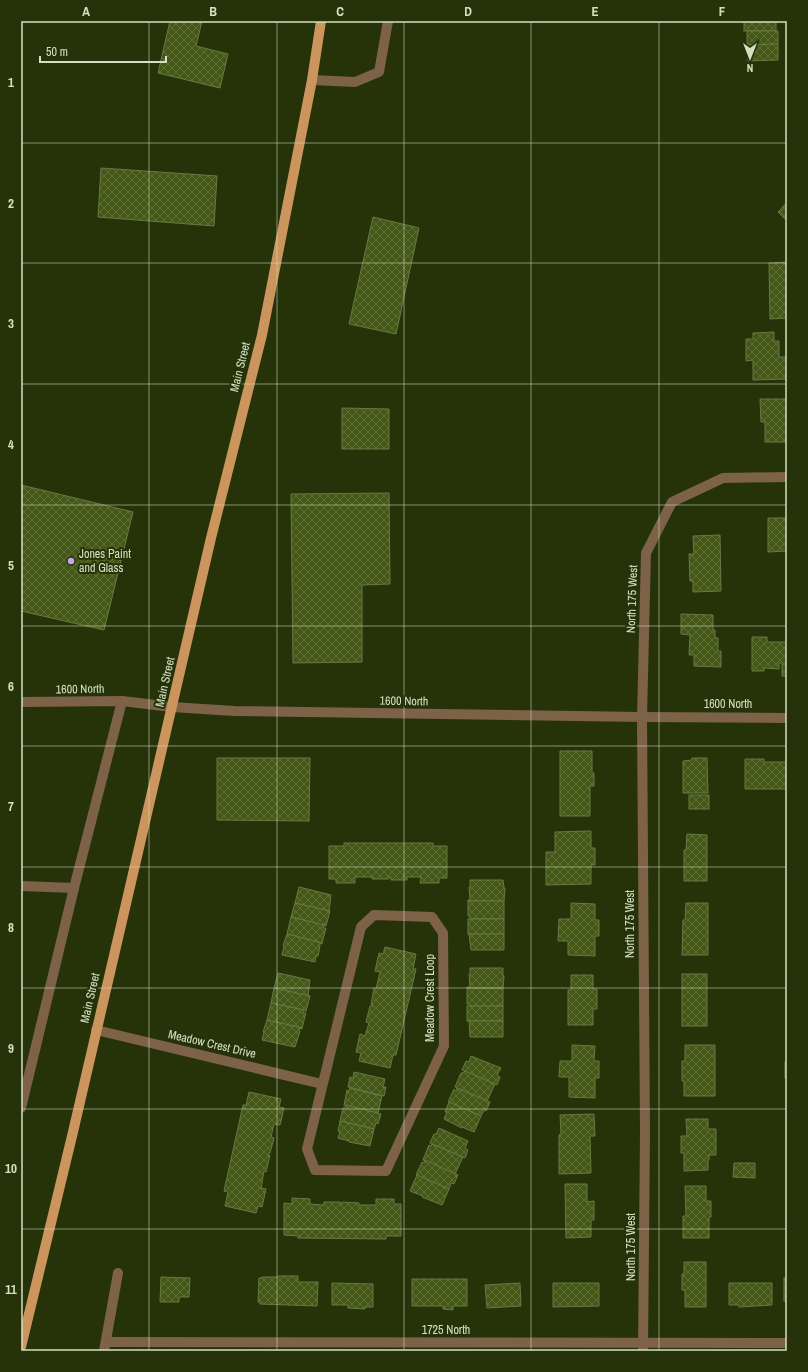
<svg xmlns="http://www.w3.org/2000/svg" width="808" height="1372" viewBox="0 0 808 1372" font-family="'Archivo Narrow',sans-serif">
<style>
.building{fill:url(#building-cross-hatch);stroke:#677a44}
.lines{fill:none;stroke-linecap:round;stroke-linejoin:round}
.minor{stroke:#7d6248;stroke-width:10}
.primary{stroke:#cc955d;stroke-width:10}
.grid{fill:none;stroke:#d5e0c3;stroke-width:1;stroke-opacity:0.55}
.poi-dot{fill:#c8a6ef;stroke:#263309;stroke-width:1.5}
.labels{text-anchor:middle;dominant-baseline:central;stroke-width:4;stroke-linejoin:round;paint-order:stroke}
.street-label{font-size:12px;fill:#d5e0c3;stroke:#263309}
.poi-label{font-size:12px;fill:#d5e0c3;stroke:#263309;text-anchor:start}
.neatline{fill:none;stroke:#d5e0c3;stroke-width:1.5}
.grid-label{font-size:13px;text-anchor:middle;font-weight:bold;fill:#d5e0c3}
</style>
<defs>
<pattern id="building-cross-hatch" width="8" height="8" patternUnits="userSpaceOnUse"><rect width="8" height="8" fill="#435717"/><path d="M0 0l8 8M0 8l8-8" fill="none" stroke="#5d6f37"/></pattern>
</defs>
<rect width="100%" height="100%" fill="#263309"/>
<g class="building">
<polygon points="170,21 202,21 196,46 228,54 220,88 158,73"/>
<rect x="744" y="21" width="32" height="10"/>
<polygon points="747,31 778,31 778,44 747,45"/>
<polygon points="778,44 778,60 748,61 747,45"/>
<polygon points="101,168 217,176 214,226 98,217"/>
<polygon points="787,202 787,221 778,212"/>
<polygon points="373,217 419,228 396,334 349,324"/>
<polygon points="787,262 787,318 770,319 769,263"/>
<polygon points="774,332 774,341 779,341 779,357 787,357 787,379 753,380 753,360 746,361 746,339 753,339 753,333"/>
<polygon points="760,399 787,399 787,442 765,442 765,422 761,422"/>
<polygon points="342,408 389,409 389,449 342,449"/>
<polygon points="21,485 133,512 104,630 21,611"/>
<polygon points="389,493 390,584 362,585 362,662 293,663 291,494"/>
<polygon points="768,518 786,518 787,551 768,552"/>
<polygon points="720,535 721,591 693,592 693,581 690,581 689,554 694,554 693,536"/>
<polygon points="681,614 713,615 713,630 715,630 715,638 718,638 718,651 721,651 721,667 694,666 694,655 689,655 690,635 681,634"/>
<polygon points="752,637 767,637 767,642 787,642 787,676 782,676 782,663 779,663 779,669 764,668 764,671 752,671"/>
<polygon points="560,751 592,751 592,773 594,773 594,786 590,786 590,816 560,816"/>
<polygon points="217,758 310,758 309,821 217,820"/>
<polygon points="692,758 707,758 708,793 683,793 683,761 692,760"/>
<polygon points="745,759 764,759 764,762 787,762 787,789 745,789"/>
<rect x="689" y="795" width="20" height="14"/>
<polygon points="591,831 591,848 595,848 595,865 591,865 591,884 546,885 546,852 555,852 555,832"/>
<polygon points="687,834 707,835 707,881 684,881 684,850 686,850"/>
<polygon points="344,843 433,843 433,846 447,846 447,878 439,878 439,883 420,883 421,877 407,877 407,880 391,880 391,877 389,877 389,879 372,879 372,877 355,877 355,883 336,883 336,879 329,879 329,846 344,846"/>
<polygon points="470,880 503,880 504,888 505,888 504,901 468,901 468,900 470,900 469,887 470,887"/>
<polygon points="299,887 331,895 329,911 295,903"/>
<polygon points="468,901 504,901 504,919 470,919 470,916 468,916"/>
<polygon points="295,903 330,911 326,926 291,917"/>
<polygon points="571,903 595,904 595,920 599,920 599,936 595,936 595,956 568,955 568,941 558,941 559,919 571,919"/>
<polygon points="686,903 708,903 708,955 682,955 683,920 685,920"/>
<polygon points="291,917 324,925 323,928 326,928 322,943 287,934"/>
<rect x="468" y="919" width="36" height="15"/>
<polygon points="287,934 322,943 322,944 319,944 319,946 320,946 318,956 316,956 315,962 282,955 284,947 283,946"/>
<polygon points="469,934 504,934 504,950 471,950"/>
<polygon points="385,947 416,954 413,969 416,969 396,1055 393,1055 390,1068 359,1061 361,1053 356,1052 360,1034 365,1036 369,1023 366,1022 370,1006 372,1007 373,1005 371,1005 374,988 376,989 380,972 375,971 379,953 383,954"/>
<polygon points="470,968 503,968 503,976 504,976 503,988 467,988 467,987 470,987 469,974 470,974"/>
<polygon points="278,973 310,980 308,996 274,988"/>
<rect x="682" y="974" width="25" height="52"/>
<polygon points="571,975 593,975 593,989 597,989 597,1009 593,1009 593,1025 568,1025 568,990 571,990"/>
<polygon points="274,988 310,996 306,1011 271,1003"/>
<polygon points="467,988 503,988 503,1006 470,1006 470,1004 467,1004"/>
<polygon points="271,1003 304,1010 303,1013 306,1013 302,1028 267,1020"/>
<rect x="467" y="1006" width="36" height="15"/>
<polygon points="267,1020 302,1028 302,1029 299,1028 299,1030 300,1031 295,1047 262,1040 264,1032 263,1032"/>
<polygon points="469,1021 503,1021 503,1037 470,1037"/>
<polygon points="572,1045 595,1046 594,1061 599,1061 599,1078 595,1078 595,1098 569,1097 569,1077 559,1077 560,1061 572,1061"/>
<polygon points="685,1045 715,1045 715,1096 684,1096 684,1081 682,1081 682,1061 685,1061"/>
<polygon points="471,1056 501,1068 497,1075 500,1077 497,1085 462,1070 466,1061 469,1062"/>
<rect x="785" y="1062" width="2" height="16"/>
<polygon points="465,1071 495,1084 487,1101 455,1087 461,1073 463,1073"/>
<polygon points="354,1072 385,1079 383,1087 386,1087 384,1096 348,1087 350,1077 353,1078"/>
<polygon points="350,1088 382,1096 378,1113 344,1105 347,1090 349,1091"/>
<polygon points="457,1088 490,1102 486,1111 484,1110 481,1116 448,1102 454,1089 456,1091"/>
<polygon points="249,1092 281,1099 279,1107 284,1108 280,1125 274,1124 271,1137 274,1138 270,1153 268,1153 268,1155 270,1155 266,1172 264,1171 261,1188 266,1189 262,1207 258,1206 256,1213 225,1206 228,1192 224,1191 243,1105 246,1105"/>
<polygon points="449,1102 481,1116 474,1132 462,1127 462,1128 444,1119 447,1112 445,1112"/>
<polygon points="346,1105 381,1114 378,1124 376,1123 374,1129 340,1121 343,1108 345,1108"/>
<polygon points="594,1114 595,1136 590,1136 591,1173 559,1174 559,1135 561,1134 560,1115"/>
<polygon points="686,1119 708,1119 708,1129 716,1129 716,1155 709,1155 709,1160 708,1160 708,1170 684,1171 684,1153 681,1153 681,1136 687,1136"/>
<polygon points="340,1121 374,1129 370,1146 349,1142 349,1141 338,1138 340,1132 338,1131"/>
<polygon points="439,1128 468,1141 465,1148 468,1150 465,1158 430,1143 434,1134 436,1134"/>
<polygon points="432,1144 463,1157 455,1174 423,1160 429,1145 431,1146"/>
<polygon points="425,1160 458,1175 454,1184 451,1183 449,1189 416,1175 422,1162 424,1163"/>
<polygon points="734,1163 755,1163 755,1178 733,1177"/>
<polygon points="417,1175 449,1189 442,1205 422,1197 423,1196 410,1191"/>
<polygon points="565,1184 587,1184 587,1202 594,1201 594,1220 591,1220 591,1237 566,1238"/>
<polygon points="685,1186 706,1186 706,1201 711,1201 711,1217 709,1217 709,1238 683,1238 683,1216 686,1216"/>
<polygon points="292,1198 310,1199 310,1204 324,1205 324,1202 340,1202 340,1205 341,1205 342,1202 359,1203 359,1205 376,1205 376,1199 394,1199 394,1204 401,1204 401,1236 386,1236 386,1239 298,1238 298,1236 284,1235 284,1203 292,1204"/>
<polygon points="684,1262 706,1262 706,1307 685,1307 685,1290 682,1290 682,1274 684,1274"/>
<polygon points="278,1276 298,1276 298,1282 318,1282 317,1306 260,1304 260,1302 258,1302 259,1278 262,1278 262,1277 278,1277"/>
<polygon points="161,1277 190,1278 189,1297 179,1297 179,1302 160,1302"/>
<rect x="784" y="1278" width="3" height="23"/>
<polygon points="412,1279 467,1279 467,1306 453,1306 453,1310 443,1309 443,1306 412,1306"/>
<polygon points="332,1283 373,1284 373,1307 365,1307 365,1309 348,1308 348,1305 332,1305"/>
<polygon points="520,1283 521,1306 487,1308 485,1285"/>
<polygon points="553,1283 599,1283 599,1306 553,1307"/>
<polygon points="729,1283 772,1283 772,1305 739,1307 739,1305 729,1305"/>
</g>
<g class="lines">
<g class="minor">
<polyline points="312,80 355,82 379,72 388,21"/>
<polyline points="21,702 122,701 172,707 234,711 642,717 787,718"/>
<polyline points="21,886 74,888"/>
<polygon points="374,915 432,917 443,933 444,1046 386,1171 315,1170 307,1149 361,927"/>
<polyline points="96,1030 322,1084"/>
<polyline points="21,1108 74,888 122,701"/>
<polyline points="106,1342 787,1343"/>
<polyline points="104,1351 118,1273"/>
<polyline points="643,1351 645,1131 642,717 646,553 672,502 723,478 787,477"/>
</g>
<polyline class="primary" points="21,1347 73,1132 211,538 262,335 312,80 321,21"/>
</g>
<path class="grid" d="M149,21V1351M277,21V1351M404,21V1351M531,21V1351M659,21V1351M21,143H787M21,263H787M21,384H787M21,505H787M21,626H787M21,746H787M21,867H787M21,988H787M21,1109H787M21,1229H787"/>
<circle class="poi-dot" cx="71" cy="561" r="4"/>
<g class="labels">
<g class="street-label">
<text transform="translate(240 367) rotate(-76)">Main Street</text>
<text transform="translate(632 599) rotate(-88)">North 175 West</text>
<text transform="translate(165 682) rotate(-77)">Main Street</text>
<text transform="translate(80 689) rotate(-1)">1600 North</text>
<text transform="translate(404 701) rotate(1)">1600 North</text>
<text x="728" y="704">1600 North</text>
<text transform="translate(630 924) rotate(-90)">North 175 West</text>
<text transform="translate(90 998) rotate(-77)">Main Street</text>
<text transform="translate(430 998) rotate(-90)">Meadow Crest Loop</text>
<text transform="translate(212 1044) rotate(13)">Meadow Crest Drive</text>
<text transform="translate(631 1247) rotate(-90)">North 175 West</text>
<text x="446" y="1330">1725 North</text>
</g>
<g class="poi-label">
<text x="79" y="554">Jones Paint<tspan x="79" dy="14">and Glass</tspan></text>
</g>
</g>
<rect width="808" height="1372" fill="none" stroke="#263309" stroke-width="44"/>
<g transform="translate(750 58) rotate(180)" stroke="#263309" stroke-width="3" paint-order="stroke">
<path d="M0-3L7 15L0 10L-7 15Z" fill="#d5e0c3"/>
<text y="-6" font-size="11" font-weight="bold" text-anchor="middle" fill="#d5e0c3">N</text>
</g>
<path d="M40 56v6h126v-6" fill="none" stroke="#d5e0c3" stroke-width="2"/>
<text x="46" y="56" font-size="12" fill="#d5e0c3" stroke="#263309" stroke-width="3" paint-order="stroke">50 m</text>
<rect x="22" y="22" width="764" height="1328" class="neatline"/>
<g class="grid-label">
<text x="86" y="16">A</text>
<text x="213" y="16">B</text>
<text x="340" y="16">C</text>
<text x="468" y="16">D</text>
<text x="595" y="16">E</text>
<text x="722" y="16">F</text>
<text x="11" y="87">1</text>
<text x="11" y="208">2</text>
<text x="11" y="328">3</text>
<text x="11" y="449">4</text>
<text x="11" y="570">5</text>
<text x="11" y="691">6</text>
<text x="11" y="811">7</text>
<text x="11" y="932">8</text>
<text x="11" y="1053">9</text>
<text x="11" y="1173">10</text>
<text x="11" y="1294">11</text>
</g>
</svg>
